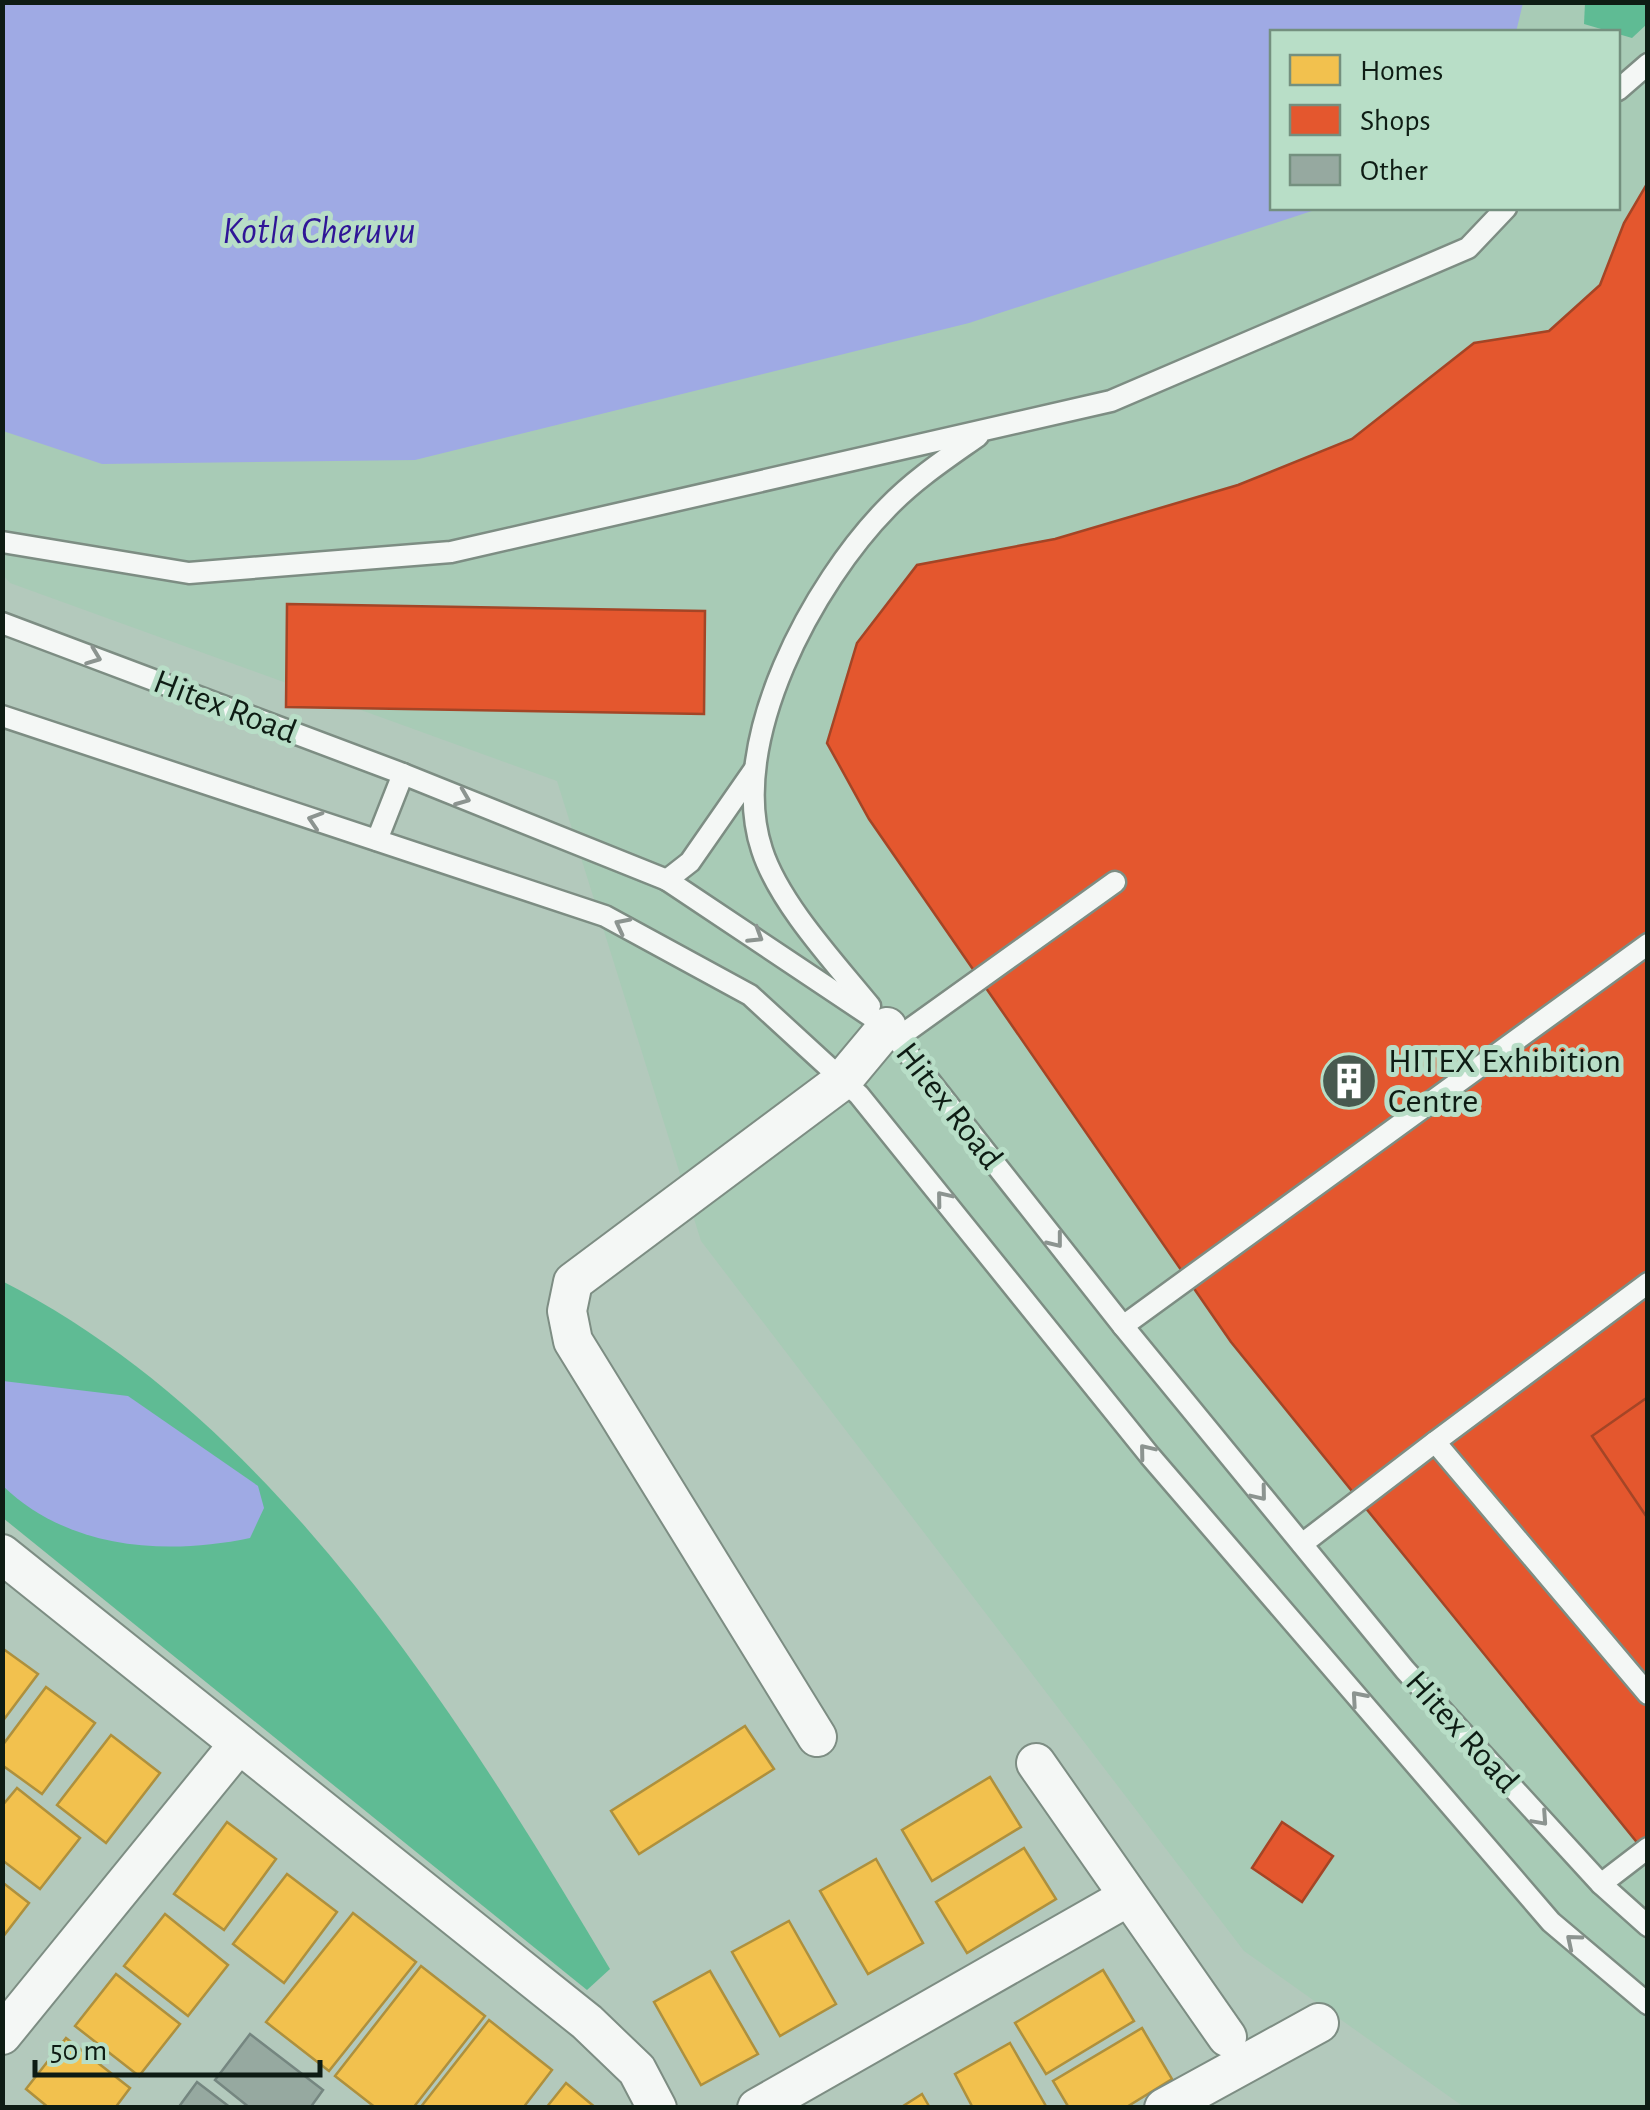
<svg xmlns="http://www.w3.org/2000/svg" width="1650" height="2110" viewBox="0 0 1650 2110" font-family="'Alegreya Sans',sans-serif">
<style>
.built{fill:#a8cbb6;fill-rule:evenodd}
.green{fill:#5fbb94}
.water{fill:#9faae4}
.homes{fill:#f2c14e;stroke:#ae903d;stroke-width:2.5}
.shops{fill:#e4572e;stroke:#a44526;stroke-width:2.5}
.building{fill:#96a9a0;stroke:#758680;stroke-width:2.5}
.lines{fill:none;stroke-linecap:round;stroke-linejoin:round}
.service-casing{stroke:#7d8d83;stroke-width:25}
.minor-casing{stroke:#7d8d83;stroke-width:42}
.service{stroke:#f4f7f5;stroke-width:20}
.minor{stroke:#f4f7f5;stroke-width:38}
.oneway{stroke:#8c9490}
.labels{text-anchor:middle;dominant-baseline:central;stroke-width:10;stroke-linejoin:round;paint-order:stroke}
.street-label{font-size:35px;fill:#0e1c14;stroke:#b8dec7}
.poi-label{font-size:35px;fill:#0e1c14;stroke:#b8dec7;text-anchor:start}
.water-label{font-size:38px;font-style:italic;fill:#2f1597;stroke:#b8dec7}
</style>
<rect width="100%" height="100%" fill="#b3c9bc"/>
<path class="built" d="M3,3H1647V2107H1464L1244,1951L701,1241L557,781L10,583L3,575ZM1272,32H1618V208H1272Z"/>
<g class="green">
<polygon points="1585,3 1647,3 1647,24 1632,38 1584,24"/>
<path d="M2,1281C275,1420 458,1714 610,1969L587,1990L3,1518Z"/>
</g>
<g class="water">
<polygon points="3,2 1523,2 1523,3 1516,32 1272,32 1272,208 1321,208 969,323 415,460 102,464 3,431"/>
<path d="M3,1381L128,1396L258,1486L264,1508L250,1538C165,1556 68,1549 3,1486Z"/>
</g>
<g class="homes">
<polygon points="2,1648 38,1674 2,1722"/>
<polygon points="46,1687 95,1723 42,1794 2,1765 2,1746"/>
<polygon points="745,1726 774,1769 639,1854 611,1811"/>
<polygon points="111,1735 160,1773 106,1843 57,1805"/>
<polygon points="990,1777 1021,1827 932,1881 902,1830"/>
<polygon points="17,1788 80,1838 40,1889 2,1860 2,1806"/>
<polygon points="227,1822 276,1859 224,1930 174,1894"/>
<polygon points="1024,1848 1056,1899 967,1953 936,1902"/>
<polygon points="876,1859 923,1943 868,1974 820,1891"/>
<polygon points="287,1874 337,1912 284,1983 233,1944"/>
<polygon points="2,1882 29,1903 2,1938"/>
<polygon points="353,1913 416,1962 329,2071 266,2022"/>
<polygon points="165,1914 228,1965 188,2016 124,1966"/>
<polygon points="789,1921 836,2004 780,2036 732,1952"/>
<polygon points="421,1966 485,2016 413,2108 376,2108 335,2076"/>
<polygon points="1103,1970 1134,2021 1046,2074 1015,2023"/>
<polygon points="710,1971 758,2054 701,2085 654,2002"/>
<polygon points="116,1974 180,2024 139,2076 75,2026"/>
<polygon points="489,2020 552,2070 523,2108 420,2108"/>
<polygon points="1142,2028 1172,2079 1125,2108 1069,2108 1053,2081"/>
<polygon points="66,2038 130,2088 115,2108 49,2108 26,2089"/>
<polygon points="1010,2043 1047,2108 973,2108 955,2074"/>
<polygon points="566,2083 596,2108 546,2108"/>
<polygon points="922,2094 930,2108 900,2108"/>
</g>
<g class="shops">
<polygon points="1648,182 1648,1856 1231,1342 869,819 827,743 857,643 917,565 1055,539 1238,485 1352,439 1474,343 1549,331 1600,285 1624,223"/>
<polygon points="287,604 705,611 704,714 286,707"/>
<polygon points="1648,1397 1648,1519 1592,1436"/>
<polygon points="1282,1822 1333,1856 1302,1902 1252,1868"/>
</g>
<g class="building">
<polygon points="250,2034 323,2090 310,2108 250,2108 215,2080"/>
<polygon points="197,2082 231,2108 178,2108"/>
</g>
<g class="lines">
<g class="service-casing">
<g id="service">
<polyline points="1618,90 1648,64"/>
<polyline points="2,542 189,573 451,552 1111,401 1468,248 1506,208"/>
<polyline points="2,623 403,774 667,880 887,1027 1123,1326 1405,1670 1601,1884 1648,1926"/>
<polyline points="2,716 605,916 750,995 859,1095 1150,1456 1551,1922 1648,2004"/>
<polyline points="377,840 403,774"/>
<polyline points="667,880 690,862 754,770"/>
<path d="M870,1006C835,963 779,903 762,850C726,742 814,582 888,507C915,479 947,458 978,436"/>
<polyline points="896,1039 1115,882"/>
<polyline points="1648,1283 1435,1442 1648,1694"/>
<polyline points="1123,1326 1648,944"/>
<polyline points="1302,1544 1435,1442"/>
<polyline points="1601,1884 1648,1848"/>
</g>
</g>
<g class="minor-casing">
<g id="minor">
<polyline points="2,1554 587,2022 637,2070 657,2108"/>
<polyline points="817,1737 573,1341 567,1311 573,1282 842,1081 887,1027"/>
<polyline points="1036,1763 1227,2037"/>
<polyline points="2,2035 238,1745"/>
<polyline points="757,2108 1126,1898"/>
<polyline points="1164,2108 1319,2023"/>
</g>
</g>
<use href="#service" class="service"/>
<use href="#minor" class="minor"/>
</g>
<defs><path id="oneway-chevron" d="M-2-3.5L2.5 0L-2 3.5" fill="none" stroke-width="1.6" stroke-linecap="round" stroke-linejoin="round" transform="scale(2.5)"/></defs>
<g class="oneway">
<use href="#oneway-chevron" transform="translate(94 657) rotate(21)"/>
<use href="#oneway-chevron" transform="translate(463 798) rotate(22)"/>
<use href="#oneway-chevron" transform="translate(315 820) rotate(-162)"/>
<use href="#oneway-chevron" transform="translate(622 925) rotate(-153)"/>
<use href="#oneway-chevron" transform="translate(756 936) rotate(32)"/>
<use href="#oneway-chevron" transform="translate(943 1198) rotate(-129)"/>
<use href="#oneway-chevron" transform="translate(1056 1241) rotate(52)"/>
<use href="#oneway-chevron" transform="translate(1146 1451) rotate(-129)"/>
<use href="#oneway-chevron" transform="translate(1260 1494) rotate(51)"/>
<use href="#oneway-chevron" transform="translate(1358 1698) rotate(-131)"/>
<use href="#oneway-chevron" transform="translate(1541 1819) rotate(48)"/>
<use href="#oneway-chevron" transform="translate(1573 1941) rotate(-140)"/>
</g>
<defs>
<g id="building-disc" transform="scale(2.875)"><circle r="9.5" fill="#48594f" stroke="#b8dec7"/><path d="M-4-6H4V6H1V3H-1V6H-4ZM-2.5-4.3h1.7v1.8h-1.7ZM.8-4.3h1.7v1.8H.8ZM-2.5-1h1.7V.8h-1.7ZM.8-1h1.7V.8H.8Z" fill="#fff"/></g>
</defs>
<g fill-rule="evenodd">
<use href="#building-disc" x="1349" y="1081"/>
</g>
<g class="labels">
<g class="street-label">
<text transform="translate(225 707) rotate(21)">Hitex Road</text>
<text transform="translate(949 1106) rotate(52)">Hitex Road</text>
<text transform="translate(1462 1732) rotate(48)">Hitex Road</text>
</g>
<g class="poi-label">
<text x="1388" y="1061">HITEX Exhibition<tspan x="1388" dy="40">Centre</tspan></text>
</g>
<g class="water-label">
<text x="319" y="232">Kotla Cheruvu</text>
</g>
</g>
<rect width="1650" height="2110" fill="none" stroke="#0e1c14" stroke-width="10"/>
<rect x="1270" y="30" width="350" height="180" fill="#b8dec7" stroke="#74907f" stroke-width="2.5"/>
<rect x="1290" y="55" width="50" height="30" fill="#f2c14e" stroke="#74907f" stroke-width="2.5"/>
<text x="1360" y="80" font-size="30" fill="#0e1c14">Homes</text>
<rect x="1290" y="105" width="50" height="30" fill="#e4572e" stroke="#74907f" stroke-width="2.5"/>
<text x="1360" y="130" font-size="30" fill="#0e1c14">Shops</text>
<rect x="1290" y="155" width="50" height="30" fill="#96a9a0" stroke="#74907f" stroke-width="2.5"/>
<text x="1360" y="180" font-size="30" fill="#0e1c14">Other</text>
<path d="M35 2060v15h285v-15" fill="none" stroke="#0e1c14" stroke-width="5"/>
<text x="50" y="2060" font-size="30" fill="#0e1c14" stroke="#b8dec7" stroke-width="8" paint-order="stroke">50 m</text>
</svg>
